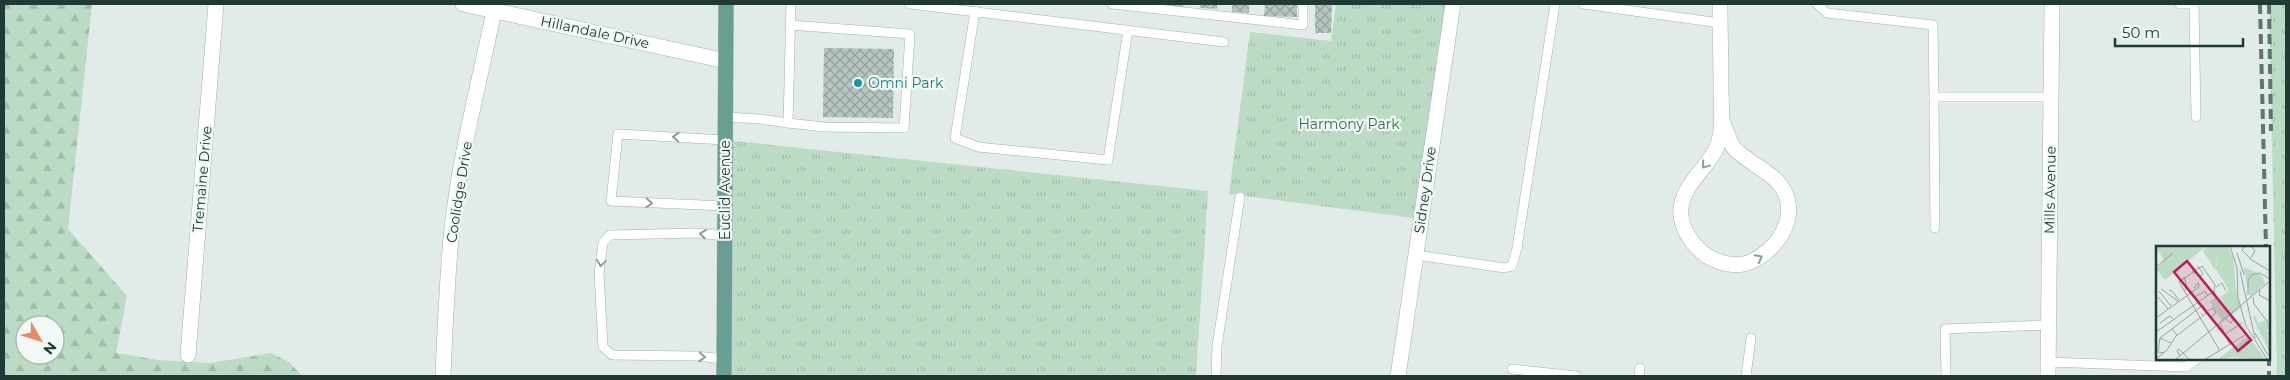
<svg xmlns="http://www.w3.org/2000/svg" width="2290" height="380" viewBox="0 0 2290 380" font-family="Montserrat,sans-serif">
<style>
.grass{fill:url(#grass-tufts)}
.forest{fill:url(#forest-firs);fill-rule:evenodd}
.building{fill:url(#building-cross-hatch)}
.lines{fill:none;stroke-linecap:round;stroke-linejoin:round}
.service-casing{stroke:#a4b2ae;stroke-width:10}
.minor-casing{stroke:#a4b2ae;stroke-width:16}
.primary-casing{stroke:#c1c8c6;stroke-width:16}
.service{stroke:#fff;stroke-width:9}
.minor{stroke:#fff;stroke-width:15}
.primary{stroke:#689e93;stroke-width:15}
.rail{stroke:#5d7671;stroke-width:4;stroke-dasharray:10 5;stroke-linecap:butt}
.oneway{stroke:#909c9a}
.culture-dot{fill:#0f9aa8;stroke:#f1f8f5;stroke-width:2}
.labels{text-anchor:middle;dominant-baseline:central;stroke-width:4.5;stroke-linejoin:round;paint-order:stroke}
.street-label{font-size:14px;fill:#223a35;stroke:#f1f8f5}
.culture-label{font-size:14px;fill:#0d838f;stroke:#f1f8f5;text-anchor:start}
.park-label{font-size:14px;fill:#2f6f4b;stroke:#f1f8f5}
.inset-road{fill:none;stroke:#95a4a0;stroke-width:1}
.view{fill:#c2185b;fill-opacity:0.15;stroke:#c2185b;stroke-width:2.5}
.inset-edge{fill:none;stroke:#223a35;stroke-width:2.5}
</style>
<defs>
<pattern id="grass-tufts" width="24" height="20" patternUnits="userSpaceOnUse" patternTransform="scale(1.25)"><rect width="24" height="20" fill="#bbdbc5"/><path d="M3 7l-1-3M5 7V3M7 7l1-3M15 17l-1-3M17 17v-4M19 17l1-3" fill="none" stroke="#a0bdaa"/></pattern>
<pattern id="forest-firs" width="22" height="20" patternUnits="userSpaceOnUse" patternTransform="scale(1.25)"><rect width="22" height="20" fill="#bbdbc5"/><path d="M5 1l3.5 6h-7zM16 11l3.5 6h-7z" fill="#a0bdaa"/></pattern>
<pattern id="building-cross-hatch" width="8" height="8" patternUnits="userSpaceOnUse" patternTransform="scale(1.25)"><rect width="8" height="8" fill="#b7c5c0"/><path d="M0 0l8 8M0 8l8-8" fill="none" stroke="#94a19d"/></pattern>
</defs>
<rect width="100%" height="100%" fill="#e1ebe7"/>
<g class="grass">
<polygon points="1336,4 1453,4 1421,219 1229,194 1250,32 1331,41"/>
<polygon points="2269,4 2286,4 2286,376 2277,376"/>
<polygon points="725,140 1208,191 1196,376 724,376"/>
</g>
<path class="forest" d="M4,4H92L68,229L127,296L116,353L158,360L210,363L271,353L289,362L302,376H4ZM25,325H55V355H25Z"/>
<g class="building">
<rect x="1158" y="4" width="25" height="3"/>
<polygon points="1200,4 1217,4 1217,9 1200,8"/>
<polygon points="1232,4 1249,4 1249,13 1232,12"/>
<polygon points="1265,4 1297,4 1297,17 1264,16"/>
<polygon points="1315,4 1332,4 1331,33 1315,33"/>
<polygon points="824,48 894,49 893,118 823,117"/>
</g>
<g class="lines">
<g class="service-casing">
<g id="service">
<polyline points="910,4 1224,42"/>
<polyline points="1112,4 1303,25 1303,4"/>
<polyline points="1583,4 1720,23"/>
<polyline points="1817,4 1827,13 1933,25 1934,97 2051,97"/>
<polyline points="2180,4 2194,4"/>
<polyline points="2194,4 2196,117"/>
<polyline points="975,11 955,138 978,147 1108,160 1128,30"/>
<polyline points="1934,97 1935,228"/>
<polyline points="725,117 760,119 788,123 791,4"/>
<polyline points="788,123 824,127 904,128 910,34 790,25"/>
<polyline points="725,206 611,201 618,134 725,140"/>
<polyline points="1416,255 1505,268 1512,266 1517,248 1555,4"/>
<polyline points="724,359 696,356 612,355 603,347 599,273 603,243 610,235 698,233 725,236"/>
<polyline points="2048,362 2186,367 2197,359"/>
<polyline points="1512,369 1576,376"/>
<polyline points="1216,376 1217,346 1240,197"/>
<polyline points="1639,376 1640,368"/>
<polyline points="1746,376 1751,338"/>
<polyline points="1946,376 1945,329 2049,325"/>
</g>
</g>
<g class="minor-casing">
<g id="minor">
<polyline points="463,4 726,61"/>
<path d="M1720,4C1720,31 1721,59 1721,87C1721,106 1724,129 1717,147C1707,170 1678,187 1681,216C1683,232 1694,247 1707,256C1719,263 1737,268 1750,262C1781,249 1804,209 1776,180C1764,169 1744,159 1734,148C1729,141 1725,128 1722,120"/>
<polyline points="188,355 216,4"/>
<path d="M443,376C445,327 447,277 452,228C460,155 479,83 494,11"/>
<polyline points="1398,376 1453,4"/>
<polyline points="2048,376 2052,4"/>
</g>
</g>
<g class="primary-casing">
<polyline id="primary" points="724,376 726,4"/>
</g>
<use href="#service" class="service"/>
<use href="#minor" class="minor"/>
<use href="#primary" class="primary"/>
<g class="rail">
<polyline points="2260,4 2266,248"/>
<polyline points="2269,4 2271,131"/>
<polyline points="2269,356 2269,376"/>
</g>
</g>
<defs><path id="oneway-chevron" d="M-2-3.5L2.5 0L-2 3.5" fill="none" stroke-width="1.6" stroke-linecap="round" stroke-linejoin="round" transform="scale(1.25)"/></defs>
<g class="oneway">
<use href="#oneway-chevron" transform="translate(676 137) rotate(-177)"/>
<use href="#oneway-chevron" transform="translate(1705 165) rotate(127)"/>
<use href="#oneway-chevron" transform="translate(649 203) rotate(3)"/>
<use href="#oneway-chevron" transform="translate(703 234) rotate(-173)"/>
<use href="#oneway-chevron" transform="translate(1759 258) rotate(-28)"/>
<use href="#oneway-chevron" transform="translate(601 263) rotate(98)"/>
<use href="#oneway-chevron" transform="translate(702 357) rotate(4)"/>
</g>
<circle class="culture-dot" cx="858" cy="83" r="5"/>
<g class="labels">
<g class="street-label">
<text transform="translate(595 32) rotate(12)">Hillandale Drive</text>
<text transform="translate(202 179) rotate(-85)">Tremaine Drive</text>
<text transform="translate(725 190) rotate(-90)">Euclid Avenue</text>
<text transform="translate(1425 190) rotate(-82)">Sidney Drive</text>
<text transform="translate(2050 190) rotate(-89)">Mills Avenue</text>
<text transform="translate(459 192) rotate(-81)">Coolidge Drive</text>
</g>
<g class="culture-label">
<text x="868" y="83">Omni Park</text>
</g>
<g class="park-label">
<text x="1349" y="124">Harmony Park</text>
</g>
</g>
<g transform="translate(2156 246)">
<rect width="114" height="114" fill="#e1ebe7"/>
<path d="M0,0H50L9,34L0,23L8,15ZM52,0H57L61,13L59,24L47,5ZM87,21L104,28L109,37L94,51ZM71,41L80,42L84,62L67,76L55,58L73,45Z" fill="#bbdbc5"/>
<path d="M83,67L92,90L110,114L76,111L61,114L91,91ZM99,69L102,77L109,74L114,80V84H109L113,86L114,108L97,72Z" fill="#bbdbc5"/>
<path d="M57,0H72L77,12L80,42L71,41L60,23L61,13Z" fill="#bbdbc5"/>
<path class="inset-road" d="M74,0L81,22L82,52L90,80L111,113M88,0L86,4L94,12M95,0L99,5L94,13L114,25M81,7L88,29M0,21L17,7M36,25L44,30L47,28L42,20M84,25L99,92M28,31L31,41L28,45M60,41L66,37L70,45M5,43L22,55M104,44L103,49L114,55M3,45L15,60M13,45L15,44L23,54M35,45L39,51L49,45L51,49M58,45L59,39L46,20L23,36L64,105M92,49V35L95,29L104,27L114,33M2,51L12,63M97,51L98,58L114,79M54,57L61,52L58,45M52,65L57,62L60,67L55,71M0,72L43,41L42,37L38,42M70,73L75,77L77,74L74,70M4,77L14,70L17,73M64,78L74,99M16,83L47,59L51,66L47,70L45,67M0,86L58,45M99,87L112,109M69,88L86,77M4,92L2,106L8,107M15,97L4,92L16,83L21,89M24,110L21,105L23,103L34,114M0,113L11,104L20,90L45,71M19,114L114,35M48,114L89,89"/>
<path class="view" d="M31,15L95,94L82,105L18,26Z"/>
<rect width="114" height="114" class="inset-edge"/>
</g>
<rect width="2290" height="380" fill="none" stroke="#223a35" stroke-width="10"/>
<g transform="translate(40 340) rotate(129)"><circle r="24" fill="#f1f8f5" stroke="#9eaca8"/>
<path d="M0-4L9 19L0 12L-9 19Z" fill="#ea8a60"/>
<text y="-8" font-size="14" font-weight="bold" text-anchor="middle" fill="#223a35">N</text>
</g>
<path d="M2115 38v8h128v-8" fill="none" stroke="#223a35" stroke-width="2.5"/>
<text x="2122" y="38" font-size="15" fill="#223a35" stroke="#f1f8f5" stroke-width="4" paint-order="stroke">50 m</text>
</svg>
